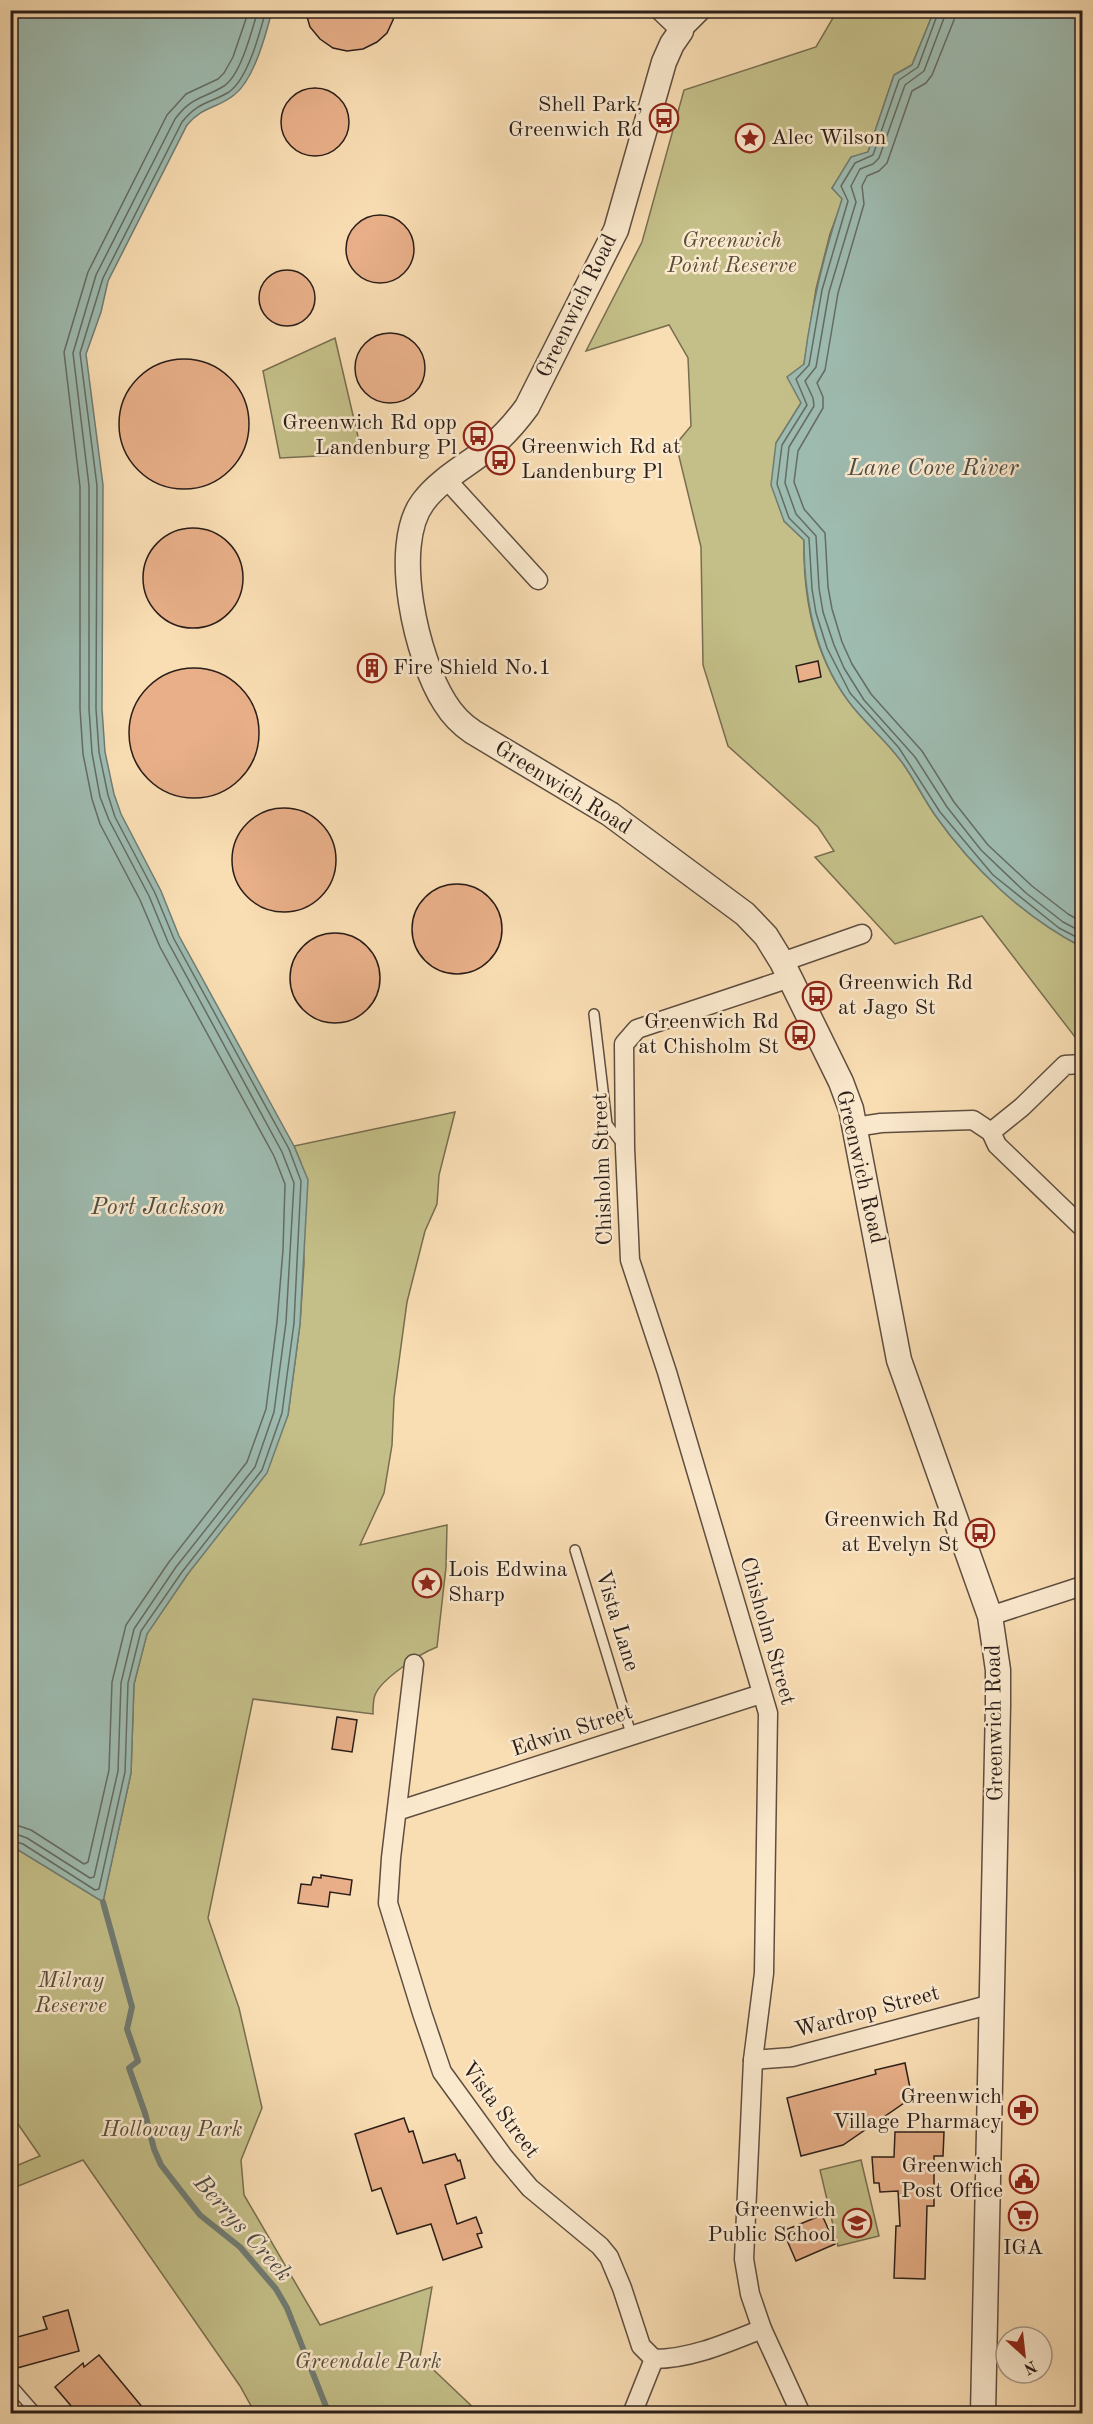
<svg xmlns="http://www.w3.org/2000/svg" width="1093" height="2424" viewBox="0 0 1093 2424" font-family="'Old Standard TT',serif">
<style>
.green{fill:#c4bf88;stroke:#776e50;stroke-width:1.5}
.water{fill:#9ebbb0;stroke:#707c74;stroke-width:1.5}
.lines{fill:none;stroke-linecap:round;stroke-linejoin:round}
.shore{stroke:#646c64;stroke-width:1.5}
.stream{stroke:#707c74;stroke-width:6}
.building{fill:#e8af88;stroke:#2a1e19;stroke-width:1.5}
.service-casing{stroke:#5e4e40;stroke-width:12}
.minor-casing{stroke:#5e4e40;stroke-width:21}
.tertiary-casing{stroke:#5e4e40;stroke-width:27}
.service{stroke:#fbe9ce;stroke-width:9}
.minor{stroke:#fbe9ce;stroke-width:18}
.tertiary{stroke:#fbe9ce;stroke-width:24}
.labels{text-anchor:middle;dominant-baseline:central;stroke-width:5;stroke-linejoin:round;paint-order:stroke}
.poi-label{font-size:22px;fill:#2a1e19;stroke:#fbe9ce;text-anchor:end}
.park-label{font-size:22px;font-style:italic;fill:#584e3a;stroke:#fbe9ce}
.street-label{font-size:22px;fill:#2a1e19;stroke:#fbe9ce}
.water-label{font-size:24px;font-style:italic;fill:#4d4d46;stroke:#fbe9ce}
</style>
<rect width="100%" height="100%" fill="#f9ddb3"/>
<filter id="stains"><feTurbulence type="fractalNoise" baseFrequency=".00333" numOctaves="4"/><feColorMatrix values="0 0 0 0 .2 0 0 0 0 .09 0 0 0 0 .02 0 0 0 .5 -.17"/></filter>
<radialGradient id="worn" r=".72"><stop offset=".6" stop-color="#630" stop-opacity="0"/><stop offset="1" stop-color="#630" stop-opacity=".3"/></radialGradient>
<g class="green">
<path d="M837,11H934L912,65L894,75L868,152L842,175L832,188L843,199L830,234L816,289L804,364L801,403L776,443L784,521L804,540C803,599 815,660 853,707C869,727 889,743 904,765C915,781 924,799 935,815C973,869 1024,917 1082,947V1026L1075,1037L982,916L895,944L815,857L834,851L818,827L728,746L703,665L701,547L676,444L691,426L688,358L669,325L586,351L642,242L684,90L816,47Z"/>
<polygon points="335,338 359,441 337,455 280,458 263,371"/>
<path d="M455,1112L439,1175L437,1204L425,1231L407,1302L394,1398L392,1445L384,1493L360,1545L447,1525L446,1567L437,1647C421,1653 381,1679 375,1695C373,1700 373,1708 373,1714L253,1699L208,1918L239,2008L262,2108L241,2160L244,2195L320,2325L432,2287L420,2357L479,2413H255L240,2386L83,2160L11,2189V2168L40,2156L11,2114L10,1845L55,1870L103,1901L131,1773L134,1684L147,1633L187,1575L288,1415L300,1324L304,1263L301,1163L294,1146Z"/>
<polygon points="861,2160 879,2236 838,2246 820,2170"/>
</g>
<g class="water">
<path d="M10,11H272C266,34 254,80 234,95C217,109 204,105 187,125L108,281L101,312L86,354L103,485L102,709L105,752L114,794L121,814L161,891L179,936L294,1146L308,1180L300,1324L288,1415L267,1473L187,1575L147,1634L134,1684L131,1773L103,1902L10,1845Z"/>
<path d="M934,11H1082V947C1024,917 973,869 935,815C924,799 915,781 904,765C889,743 869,727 853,707C815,660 804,599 804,540L784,521L771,485L776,443L801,403L787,377L804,364C811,307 824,253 842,199L832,188L851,157L868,152L894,75L912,65Z"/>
</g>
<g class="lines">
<g class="shore">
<polyline points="939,10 918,67 899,80 873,155 855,163 841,186 848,201 822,290 809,365 796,379 807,405 782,445 777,484 789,518 809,538 812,589 816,613 827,648 850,693 899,748 940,812 993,875 1059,928 1082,940"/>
<polyline points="947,10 924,71 905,85 879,158 873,164 860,169 851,186 856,202 829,292 816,367 805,381 813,398 814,406 789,447 785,483 796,514 816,536 819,588 823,612 834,645 844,668 864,700 915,757 947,807 981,850 1026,893 1063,922 1082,932"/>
<polyline points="956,10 954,20 932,75 926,83 912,91 887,163 879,171 867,176 862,186 864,204 838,293 825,370 817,383 823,397 823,408 798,451 794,482 804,509 825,533 828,587 832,609 842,642 852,664 871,694 922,751 954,802 988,845 1032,886 1068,914 1082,922"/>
<polyline points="10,1823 31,1830 84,1864 88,1862 109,1770 112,1682 126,1625 169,1562 247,1462 266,1409 277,1322 283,1250 285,1184 274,1156 160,947 140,900 100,824 92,799 83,754 80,709 80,487 64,352 88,272 167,115 186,94 218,79 224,73 233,57 249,10"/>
<path d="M10,1832L27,1838L90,1878L94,1877L118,1771L121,1683L134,1629L176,1567L255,1467L274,1412L286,1322L294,1183L282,1152L168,942L149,896L109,820L100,797L92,753L89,709V486L73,353L96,275L175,119C192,96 203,99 224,86C241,75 252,30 258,10"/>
<path d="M10,1840L23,1844L95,1890L99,1889L125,1772L128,1683L141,1631L182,1572L262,1470L282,1413L294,1323L301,1181L289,1149L174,939L155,893L115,817L108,795L99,752L96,709L97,486L80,353L103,278L182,122C199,101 209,104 229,92C248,79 260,32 266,10"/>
</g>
<polyline class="stream" points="103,1902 132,2007 127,2029 138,2061 129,2068 145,2113 154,2149 161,2165 200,2215 240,2247 276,2289 287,2308 329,2414"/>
</g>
<g class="building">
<polygon points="305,10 395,10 393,20 387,33 377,42 363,49 347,51 333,48 320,39 310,27"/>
<circle cx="315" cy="122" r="34"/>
<circle cx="380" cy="249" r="34"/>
<circle cx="287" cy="298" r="28"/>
<circle cx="390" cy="368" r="35"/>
<circle cx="184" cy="424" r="65"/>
<circle cx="193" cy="578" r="50"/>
<polygon points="818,661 821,677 799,682 796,666"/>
<circle cx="194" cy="733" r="65"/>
<circle cx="284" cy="860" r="52"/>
<circle cx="457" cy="929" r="45"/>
<circle cx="335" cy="978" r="45"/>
<polygon points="337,1717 357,1720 352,1752 332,1749"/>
<polygon points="321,1875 352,1880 350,1895 330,1892 328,1907 298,1903 301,1884 311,1885 313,1877 321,1878"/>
<polygon points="905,2063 911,2093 902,2099 904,2103 843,2145 801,2156 787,2098 876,2074 875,2070"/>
<polygon points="404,2118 409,2132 413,2131 423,2163 455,2154 458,2161 460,2160 465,2178 445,2185 457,2224 476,2217 482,2233 477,2234 482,2247 443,2260 431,2224 397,2234 381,2188 372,2191 355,2134"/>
<polygon points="895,2132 944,2132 943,2156 934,2156 934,2206 927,2206 925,2279 894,2278 896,2226 900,2226 898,2191 880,2192 879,2183 874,2183 872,2157 894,2157"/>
<polygon points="822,2215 835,2244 796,2261 783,2231"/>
<polygon points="68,2310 79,2351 10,2370 10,2339 47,2329 43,2317"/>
<polygon points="99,2355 148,2414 78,2414 55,2387 83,2363 84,2367"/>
</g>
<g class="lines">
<g class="service-casing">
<g id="service">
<polyline points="594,1014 607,1124 622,1144"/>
<polyline points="575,1550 632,1737"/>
<polyline points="10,2383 37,2414"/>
</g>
</g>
<g class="minor-casing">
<g id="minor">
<polyline points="659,10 681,31 702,10"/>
<polyline points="446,479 538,580"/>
<polyline points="782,962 862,934"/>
<polyline points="790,978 637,1029 624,1044 625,1148 630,1260 667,1372 768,1713 764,1973 753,2060 744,2259 750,2294 762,2329 801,2414"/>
<polyline points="855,1127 881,1123 973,1120 991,1132 1022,1107 1065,1065 1082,1064"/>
<polyline points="991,1132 997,1145 1082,1227"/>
<polyline points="990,1616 1082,1586"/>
<path d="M414,1664L391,1858L388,1903L422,2013L442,2072L503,2156L530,2188L600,2246L609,2257L622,2288L641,2346L654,2359C691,2359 727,2343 762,2329"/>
<polyline points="397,1811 761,1694"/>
<polyline points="753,2060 792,2057 992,2004"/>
<polyline points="632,2414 654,2359"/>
</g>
</g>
<g class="tertiary-casing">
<path id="tertiary" d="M681,31L672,44L664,62L616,230L527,407C516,422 505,435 490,447C468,465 440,479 423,502C390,546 417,660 445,703C453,716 461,724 473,732L610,814L745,914L766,936L782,962L841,1082L851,1109L899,1360L990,1616L998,1670V1705L983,2414"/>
</g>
<use href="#service" class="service"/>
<use href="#minor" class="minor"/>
<use href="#tertiary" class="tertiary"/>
</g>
<defs>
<g id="bus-ring" transform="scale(1.5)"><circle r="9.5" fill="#fbe9ce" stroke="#8f2418" stroke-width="1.5"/><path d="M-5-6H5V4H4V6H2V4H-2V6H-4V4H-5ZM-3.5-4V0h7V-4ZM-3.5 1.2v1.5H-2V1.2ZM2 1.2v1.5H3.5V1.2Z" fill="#8f2418"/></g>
<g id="sight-ring" transform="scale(1.5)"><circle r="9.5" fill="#fbe9ce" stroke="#8f2418" stroke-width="1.5"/><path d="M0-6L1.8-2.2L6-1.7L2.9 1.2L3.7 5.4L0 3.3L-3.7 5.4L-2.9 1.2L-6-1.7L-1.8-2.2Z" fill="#8f2418"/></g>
<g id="building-ring" transform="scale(1.5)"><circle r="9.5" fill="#fbe9ce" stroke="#8f2418" stroke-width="1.5"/><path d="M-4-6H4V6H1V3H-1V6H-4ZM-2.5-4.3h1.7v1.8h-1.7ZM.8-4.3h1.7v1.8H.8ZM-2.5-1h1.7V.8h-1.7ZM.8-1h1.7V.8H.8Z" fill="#8f2418"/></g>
<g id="pharmacy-ring" transform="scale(1.5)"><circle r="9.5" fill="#fbe9ce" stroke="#8f2418" stroke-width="1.5"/><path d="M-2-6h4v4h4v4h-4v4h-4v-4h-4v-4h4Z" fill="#8f2418"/></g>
<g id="civic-ring" transform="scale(1.5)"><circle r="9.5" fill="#fbe9ce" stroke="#8f2418" stroke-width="1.5"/><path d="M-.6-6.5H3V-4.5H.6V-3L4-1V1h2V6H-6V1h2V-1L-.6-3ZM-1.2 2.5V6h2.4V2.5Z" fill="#8f2418"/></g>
<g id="supermarket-ring" transform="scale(1.5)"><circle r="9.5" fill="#fbe9ce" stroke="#8f2418" stroke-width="1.5"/><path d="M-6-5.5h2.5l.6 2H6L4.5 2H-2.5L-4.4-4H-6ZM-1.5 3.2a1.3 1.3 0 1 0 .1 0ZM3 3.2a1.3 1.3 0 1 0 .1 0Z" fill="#8f2418"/></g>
<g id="school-ring" transform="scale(1.5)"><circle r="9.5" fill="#fbe9ce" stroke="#8f2418" stroke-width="1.5"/><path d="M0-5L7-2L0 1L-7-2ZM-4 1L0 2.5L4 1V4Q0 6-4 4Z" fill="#8f2418"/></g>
</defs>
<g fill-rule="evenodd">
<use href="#bus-ring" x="664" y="118"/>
<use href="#sight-ring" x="750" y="138"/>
<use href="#bus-ring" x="478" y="436"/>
<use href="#bus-ring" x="500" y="460"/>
<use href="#building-ring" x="372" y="668"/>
<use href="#bus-ring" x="817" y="996"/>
<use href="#bus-ring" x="800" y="1035"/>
<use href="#bus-ring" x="980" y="1533"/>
<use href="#sight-ring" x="427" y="1583"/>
<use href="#pharmacy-ring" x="1023" y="2110"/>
<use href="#civic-ring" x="1024" y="2179"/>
<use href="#supermarket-ring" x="1023" y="2216"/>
<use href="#school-ring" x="857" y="2223"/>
</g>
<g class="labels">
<g class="poi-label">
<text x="643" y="105">Shell Park,<tspan x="643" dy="25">Greenwich Rd</tspan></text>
<text x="771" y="138" text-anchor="start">Alec Wilson</text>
<text x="457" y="423">Greenwich Rd opp<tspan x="457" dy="25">Landenburg Pl</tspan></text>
<text x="521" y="447" text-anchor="start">Greenwich Rd at<tspan x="521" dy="25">Landenburg Pl</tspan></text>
<text x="393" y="668" text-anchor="start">Fire Shield No.1</text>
<text x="838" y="983" text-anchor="start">Greenwich Rd<tspan x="838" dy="25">at Jago St</tspan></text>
<text x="779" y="1022">Greenwich Rd<tspan x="779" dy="25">at Chisholm St</tspan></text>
<text x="959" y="1520">Greenwich Rd<tspan x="959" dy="25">at Evelyn St</tspan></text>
<text x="448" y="1570" text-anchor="start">Lois Edwina<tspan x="448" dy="25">Sharp</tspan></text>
<text x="1002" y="2097">Greenwich<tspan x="1002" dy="25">Village Pharmacy</tspan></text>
<text x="1003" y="2166">Greenwich<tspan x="1003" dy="25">Post Office</tspan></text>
<text x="836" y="2210">Greenwich<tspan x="836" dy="25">Public School</tspan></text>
<text x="1023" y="2248" text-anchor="middle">IGA</text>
</g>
<g class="park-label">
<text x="732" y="241">Greenwich<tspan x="732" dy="25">Point Reserve</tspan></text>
<text x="71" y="1981">Milray<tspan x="71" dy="25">Reserve</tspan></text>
<text x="172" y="2130">Holloway Park</text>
<text x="368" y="2362">Greendale Park</text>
</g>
<g class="street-label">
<text transform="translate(577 306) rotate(-64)">Greenwich Road</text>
<text transform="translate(563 788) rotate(32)">Greenwich Road</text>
<text transform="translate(860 1167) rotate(77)">Greenwich Road</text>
<text transform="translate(603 1169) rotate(-92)">Chisholm Street</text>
<text transform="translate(617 1621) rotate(73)">Vista Lane</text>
<text transform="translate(767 1631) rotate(74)">Chisholm Street</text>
<text transform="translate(995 1723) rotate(-91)">Greenwich Road</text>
<text transform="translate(572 1731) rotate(-18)">Edwin Street</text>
<text transform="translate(867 2012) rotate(-15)">Wardrop Street</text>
<text transform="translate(500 2110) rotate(53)">Vista Street</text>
</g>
<g class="water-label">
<text x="933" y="469">Lane Cove River</text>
<text x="158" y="1208">Port Jackson</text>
<text transform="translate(242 2229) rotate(48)">Berrys Creek</text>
</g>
</g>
<rect width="1093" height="2424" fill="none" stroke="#f9ddb3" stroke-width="36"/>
<rect x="12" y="12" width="1069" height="2400" fill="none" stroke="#2a1e19" stroke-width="3"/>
<rect x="18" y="18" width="1057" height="2388" fill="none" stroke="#2a1e19" stroke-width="1.5"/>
<g transform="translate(1024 2355) rotate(153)"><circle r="28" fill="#fbe9ce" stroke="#a79886" stroke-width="1.5"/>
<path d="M0-4.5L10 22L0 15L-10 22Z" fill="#8f2418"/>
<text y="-9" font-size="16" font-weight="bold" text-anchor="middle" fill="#2a1e19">N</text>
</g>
<rect width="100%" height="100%" filter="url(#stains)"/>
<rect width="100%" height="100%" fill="url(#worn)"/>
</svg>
